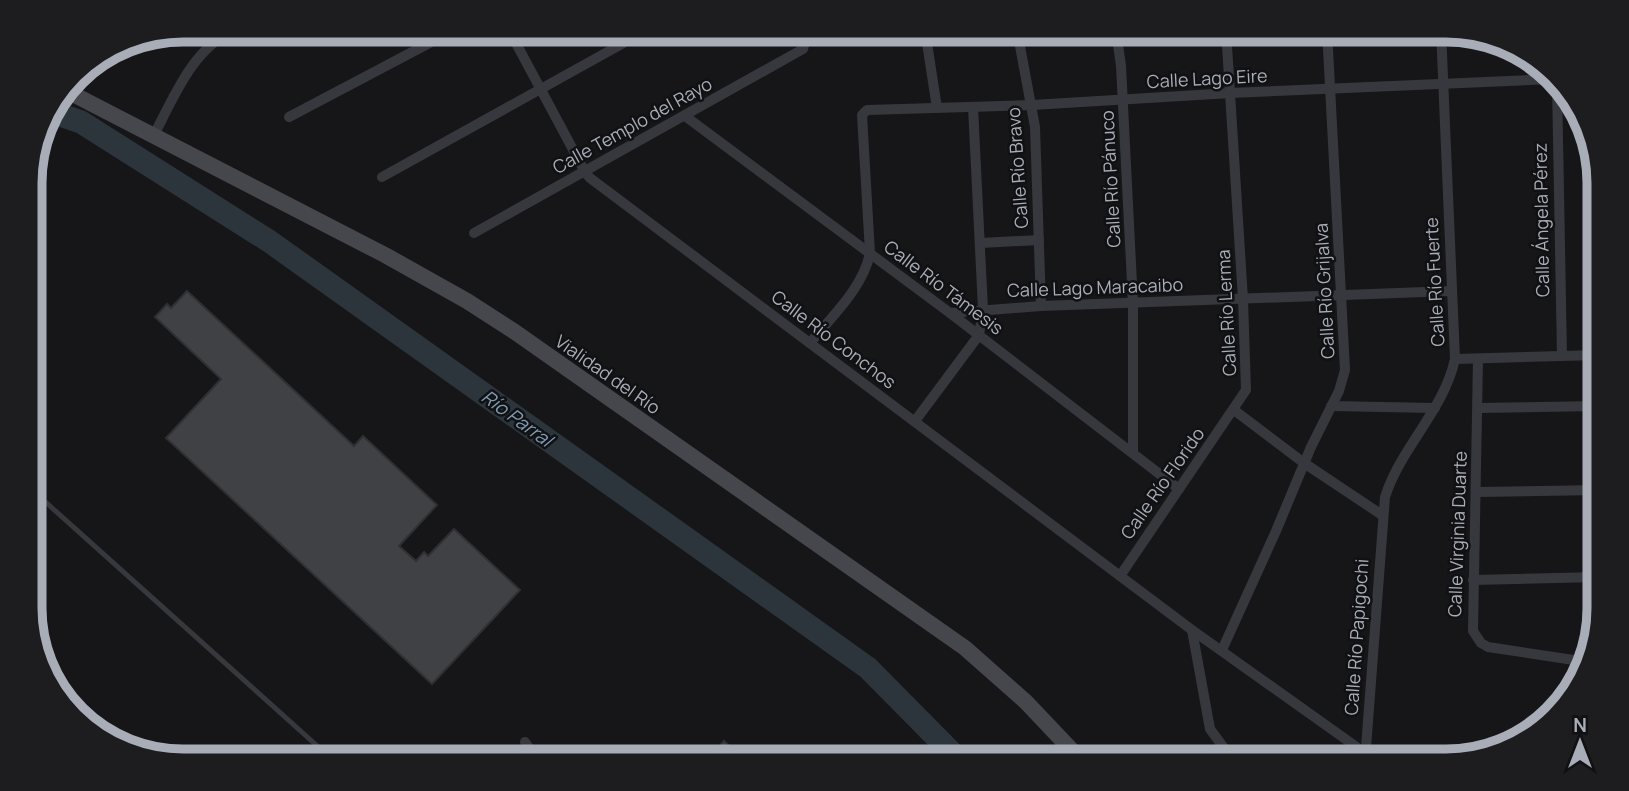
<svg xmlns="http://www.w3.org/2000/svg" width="1629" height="791" viewBox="0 0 1629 791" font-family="Manrope,sans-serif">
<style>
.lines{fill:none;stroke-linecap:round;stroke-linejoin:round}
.river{stroke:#2c353c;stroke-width:23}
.building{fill:#404145;stroke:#303034;stroke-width:2}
.lane{stroke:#37383d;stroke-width:5}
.street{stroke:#37383d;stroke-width:10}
.secondary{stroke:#45474d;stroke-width:16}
.labels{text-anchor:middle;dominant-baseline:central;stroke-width:5;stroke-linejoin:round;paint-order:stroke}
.street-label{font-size:18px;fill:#a8adb8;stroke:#111113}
.water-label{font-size:19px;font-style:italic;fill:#7f9bb3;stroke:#111113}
.rim{fill:none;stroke:#a8adb8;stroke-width:9}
</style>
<rect width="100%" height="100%" fill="#161618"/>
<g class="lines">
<polyline class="river" points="49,111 81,122 269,241 868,668 960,761"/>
</g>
<g class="building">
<polygon points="187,291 354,446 363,436 437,505 399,546 416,561 424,552 428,556 454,529 520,590 432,684 166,438 221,379 155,317 167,304 171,308"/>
<polygon points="724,741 746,761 706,761"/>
</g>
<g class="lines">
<polyline class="lane" points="31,489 334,761"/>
<g class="street">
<polyline points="509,30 585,172 590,178 1192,630 1365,753"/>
<polyline points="925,30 937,108"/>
<polyline points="1017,30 1035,127 1041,306"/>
<polyline points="1116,30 1121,66 1133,303 1133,453"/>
<polyline points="1557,84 1562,356"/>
<polyline points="685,116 950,313 1179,489"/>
<polyline points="289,117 454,30"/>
<path d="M153,137C174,97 191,51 233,30"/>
<polyline points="382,177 647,30"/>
<polyline points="474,233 803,49 805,41 789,30"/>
<polyline points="980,243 1039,240"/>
<polyline points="950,313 1041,306 1452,291"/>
<path d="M810,343C832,316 863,288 870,253L862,115L867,110L1032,105L1231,93L1552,79"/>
<polyline points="1455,359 1599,355"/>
<polyline points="1478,359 1473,631 1481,643 1488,647 1587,662"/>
<polyline points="1331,406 1435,408"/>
<polyline points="1478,408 1599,406"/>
<polyline points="1234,410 1304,463 1382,515"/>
<polyline points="915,421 979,335 983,309 973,107"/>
<polyline points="1477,492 1599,490"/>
<polyline points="1120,576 1246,390 1243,299 1226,30"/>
<polyline points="1473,580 1599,577"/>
<polyline points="1192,630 1210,729 1224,748 1241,761"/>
<polyline points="1222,650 1276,531 1311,447 1339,391 1345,370 1327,30"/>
<polyline points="525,742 538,761"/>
<path d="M1365,761L1385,497C1401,447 1444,410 1455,359L1441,30"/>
</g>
<polyline class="secondary" points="65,90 385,255 467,301 515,332 965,648 1026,702 1082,761"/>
</g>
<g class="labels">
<g class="street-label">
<text transform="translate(1207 78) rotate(-3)">Calle Lago Eire</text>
<text transform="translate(632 125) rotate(-29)">Calle Templo del Rayo</text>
<text transform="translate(1017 168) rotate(-94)">Calle Río Bravo</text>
<text transform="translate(1110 179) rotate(-93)">Calle Río Pánuco</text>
<text transform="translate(1541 220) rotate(-91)">Calle Ángela Pérez</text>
<text transform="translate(1434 282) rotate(-93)">Calle Río Fuerte</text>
<text transform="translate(944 287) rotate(37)">Calle Río Támesis</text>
<text transform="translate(1095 287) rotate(-2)">Calle Lago Maracaibo</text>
<text transform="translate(1324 291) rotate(-93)">Calle Río Grijalva</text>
<text transform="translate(1226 313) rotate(-93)">Calle Río Lerma</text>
<text transform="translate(834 339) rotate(37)">Calle Río Conchos</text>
<text transform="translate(608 374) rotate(35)">Vialidad del Río</text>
<text transform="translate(1162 483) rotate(-55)">Calle Río Florido</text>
<text transform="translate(1457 534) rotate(-88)">Calle Virginia Duarte</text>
<text transform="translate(1356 637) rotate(-86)">Calle Río Papigochi</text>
</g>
<g class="water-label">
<text transform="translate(517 418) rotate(36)">Río Parral</text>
</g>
</g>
<path d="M0 0H1629V791H0ZM183 42H1446A141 141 0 0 1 1587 183V608A141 141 0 0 1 1446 749H183A141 141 0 0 1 42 608V183A141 141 0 0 1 183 42Z" fill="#1d1d20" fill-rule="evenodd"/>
<path class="rim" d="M183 42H1446A141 141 0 0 1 1587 183V608A141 141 0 0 1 1446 749H183A141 141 0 0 1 42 608V183A141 141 0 0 1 183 42Z"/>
<g transform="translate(1580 742)" stroke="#111113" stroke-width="5" paint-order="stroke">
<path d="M0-5L12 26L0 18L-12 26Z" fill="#a8adb8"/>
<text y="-10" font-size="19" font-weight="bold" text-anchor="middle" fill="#a8adb8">N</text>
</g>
</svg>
